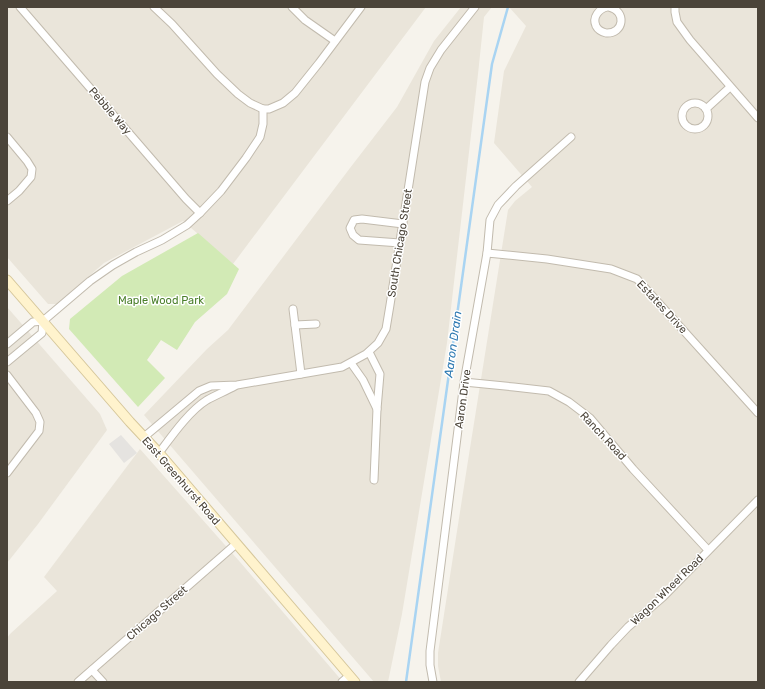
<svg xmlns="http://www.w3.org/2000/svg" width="765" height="689" viewBox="0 0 765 689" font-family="Rubik,sans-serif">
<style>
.residential{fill:#eae5da}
.green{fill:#d2eab5}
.parking{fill:#e5e3e0}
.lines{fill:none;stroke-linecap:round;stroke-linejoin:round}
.stream{stroke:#a9d4f2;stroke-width:2.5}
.street-casing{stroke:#c2bbae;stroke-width:9}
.secondary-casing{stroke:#d6c79b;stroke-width:11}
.street{stroke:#fff;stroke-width:7}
.secondary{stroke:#fff3cd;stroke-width:9}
.labels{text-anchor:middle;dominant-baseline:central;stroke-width:3;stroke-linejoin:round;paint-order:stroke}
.street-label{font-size:11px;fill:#4b4439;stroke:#fff}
.park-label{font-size:11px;fill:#4a7f2a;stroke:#fff}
.water-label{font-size:12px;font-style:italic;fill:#2e7ab2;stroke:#fff}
</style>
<rect width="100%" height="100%" fill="#f6f3ec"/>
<g class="residential">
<polygon points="7,7 426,7 233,264 183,221 104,263 57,304 48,304 7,257"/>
<polygon points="461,7 492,7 484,17 478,74 447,343 402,614 388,682 374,682 144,415 207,349 228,330 350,168 397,107 434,41"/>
<polygon points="509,7 758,7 758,682 441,682 438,666 438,653 467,467 508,210 515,201 532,187 494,143 504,71 526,26"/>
<polygon points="7,307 100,414 107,430 38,524 7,563"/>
<polygon points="140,449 240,562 343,682 7,682 7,638 10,634 57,591 44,577"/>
</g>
<polygon class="green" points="198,233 239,269 227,294 195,322 177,350 161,340 147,360 165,378 138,407 69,329 70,319 122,276"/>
<polygon class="parking" points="121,435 137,453 124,463 109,444"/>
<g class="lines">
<polyline class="stream" points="406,682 492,64 508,7"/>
<g class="street-casing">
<g id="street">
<polyline points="20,7 186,199 200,213"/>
<polyline points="154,7 172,24 217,74 238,94 250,103 263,109"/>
<polyline points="292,7 305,20 335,41"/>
<path d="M607,7C599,9 592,17 596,26C598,30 602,32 606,33C624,34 627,11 609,7"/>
<polyline points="675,7 675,12 677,22 690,40 758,118"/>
<circle cx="695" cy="116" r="13"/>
<polyline points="706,109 730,87"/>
<polyline points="7,137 27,161 32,169 31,177 19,191 7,201"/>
<polyline points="400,243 359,240 353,235 350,228 354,220 362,219 403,224"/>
<polyline points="487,253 547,259 611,269 637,279 758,413"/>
<polyline points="293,309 301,374"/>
<polyline points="295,325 316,324"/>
<polyline points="7,344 33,322 43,321 90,281 113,265 136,252 162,240 187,225 200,213 221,191 246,158 260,137 263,124 263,109 269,109 283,103 295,93 319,63 361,7"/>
<polyline points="369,352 380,374 377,409"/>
<polyline points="7,362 42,333 43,321"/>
<polyline points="351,363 363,380 377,409 374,480"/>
<polyline points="7,375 36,413 40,422 39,431 7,473"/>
<polyline points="464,382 514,387 549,391 569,402 590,418 633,469 708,550"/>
<polyline points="144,437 199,391 211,386 237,385 342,367 366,354 378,343 386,329 390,305 425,82 430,68 441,50 475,7"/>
<path d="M159,453C171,437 189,411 207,400C216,395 226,391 235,386"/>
<polyline points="92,670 103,682"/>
<polyline points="78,682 236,544"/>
<polyline points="342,682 349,676"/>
<polyline points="433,682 430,665 430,651 464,382 487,253 490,220 498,205 516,186 571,137"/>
<polyline points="579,682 611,645 628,627 663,597 758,500"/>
</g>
</g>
<g class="secondary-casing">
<polyline id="secondary" points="7,280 130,422 159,453 355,682"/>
</g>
<use href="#street" class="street"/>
<use href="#secondary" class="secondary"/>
</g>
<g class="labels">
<g class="street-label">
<text transform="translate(110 111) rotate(49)">Pebble Way</text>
<text transform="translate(400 243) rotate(-81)">South Chicago Street</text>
<text transform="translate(662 307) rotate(47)">Estates Drive</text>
<text transform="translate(463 399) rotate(-82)">Aaron Drive</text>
<text transform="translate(603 436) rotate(47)">Ranch Road</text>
<text transform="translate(181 481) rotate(49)">East Greenhurst Road</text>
<text transform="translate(667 590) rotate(-44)">Wagon Wheel Road</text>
<text transform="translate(157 613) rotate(-41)">Chicago Street</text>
</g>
<g class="park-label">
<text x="161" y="300">Maple Wood Park</text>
</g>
<g class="water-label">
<text transform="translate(453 344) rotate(-82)">Aaron Drain</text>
</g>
</g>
<rect width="765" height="689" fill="none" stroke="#4b4439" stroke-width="16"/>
</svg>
